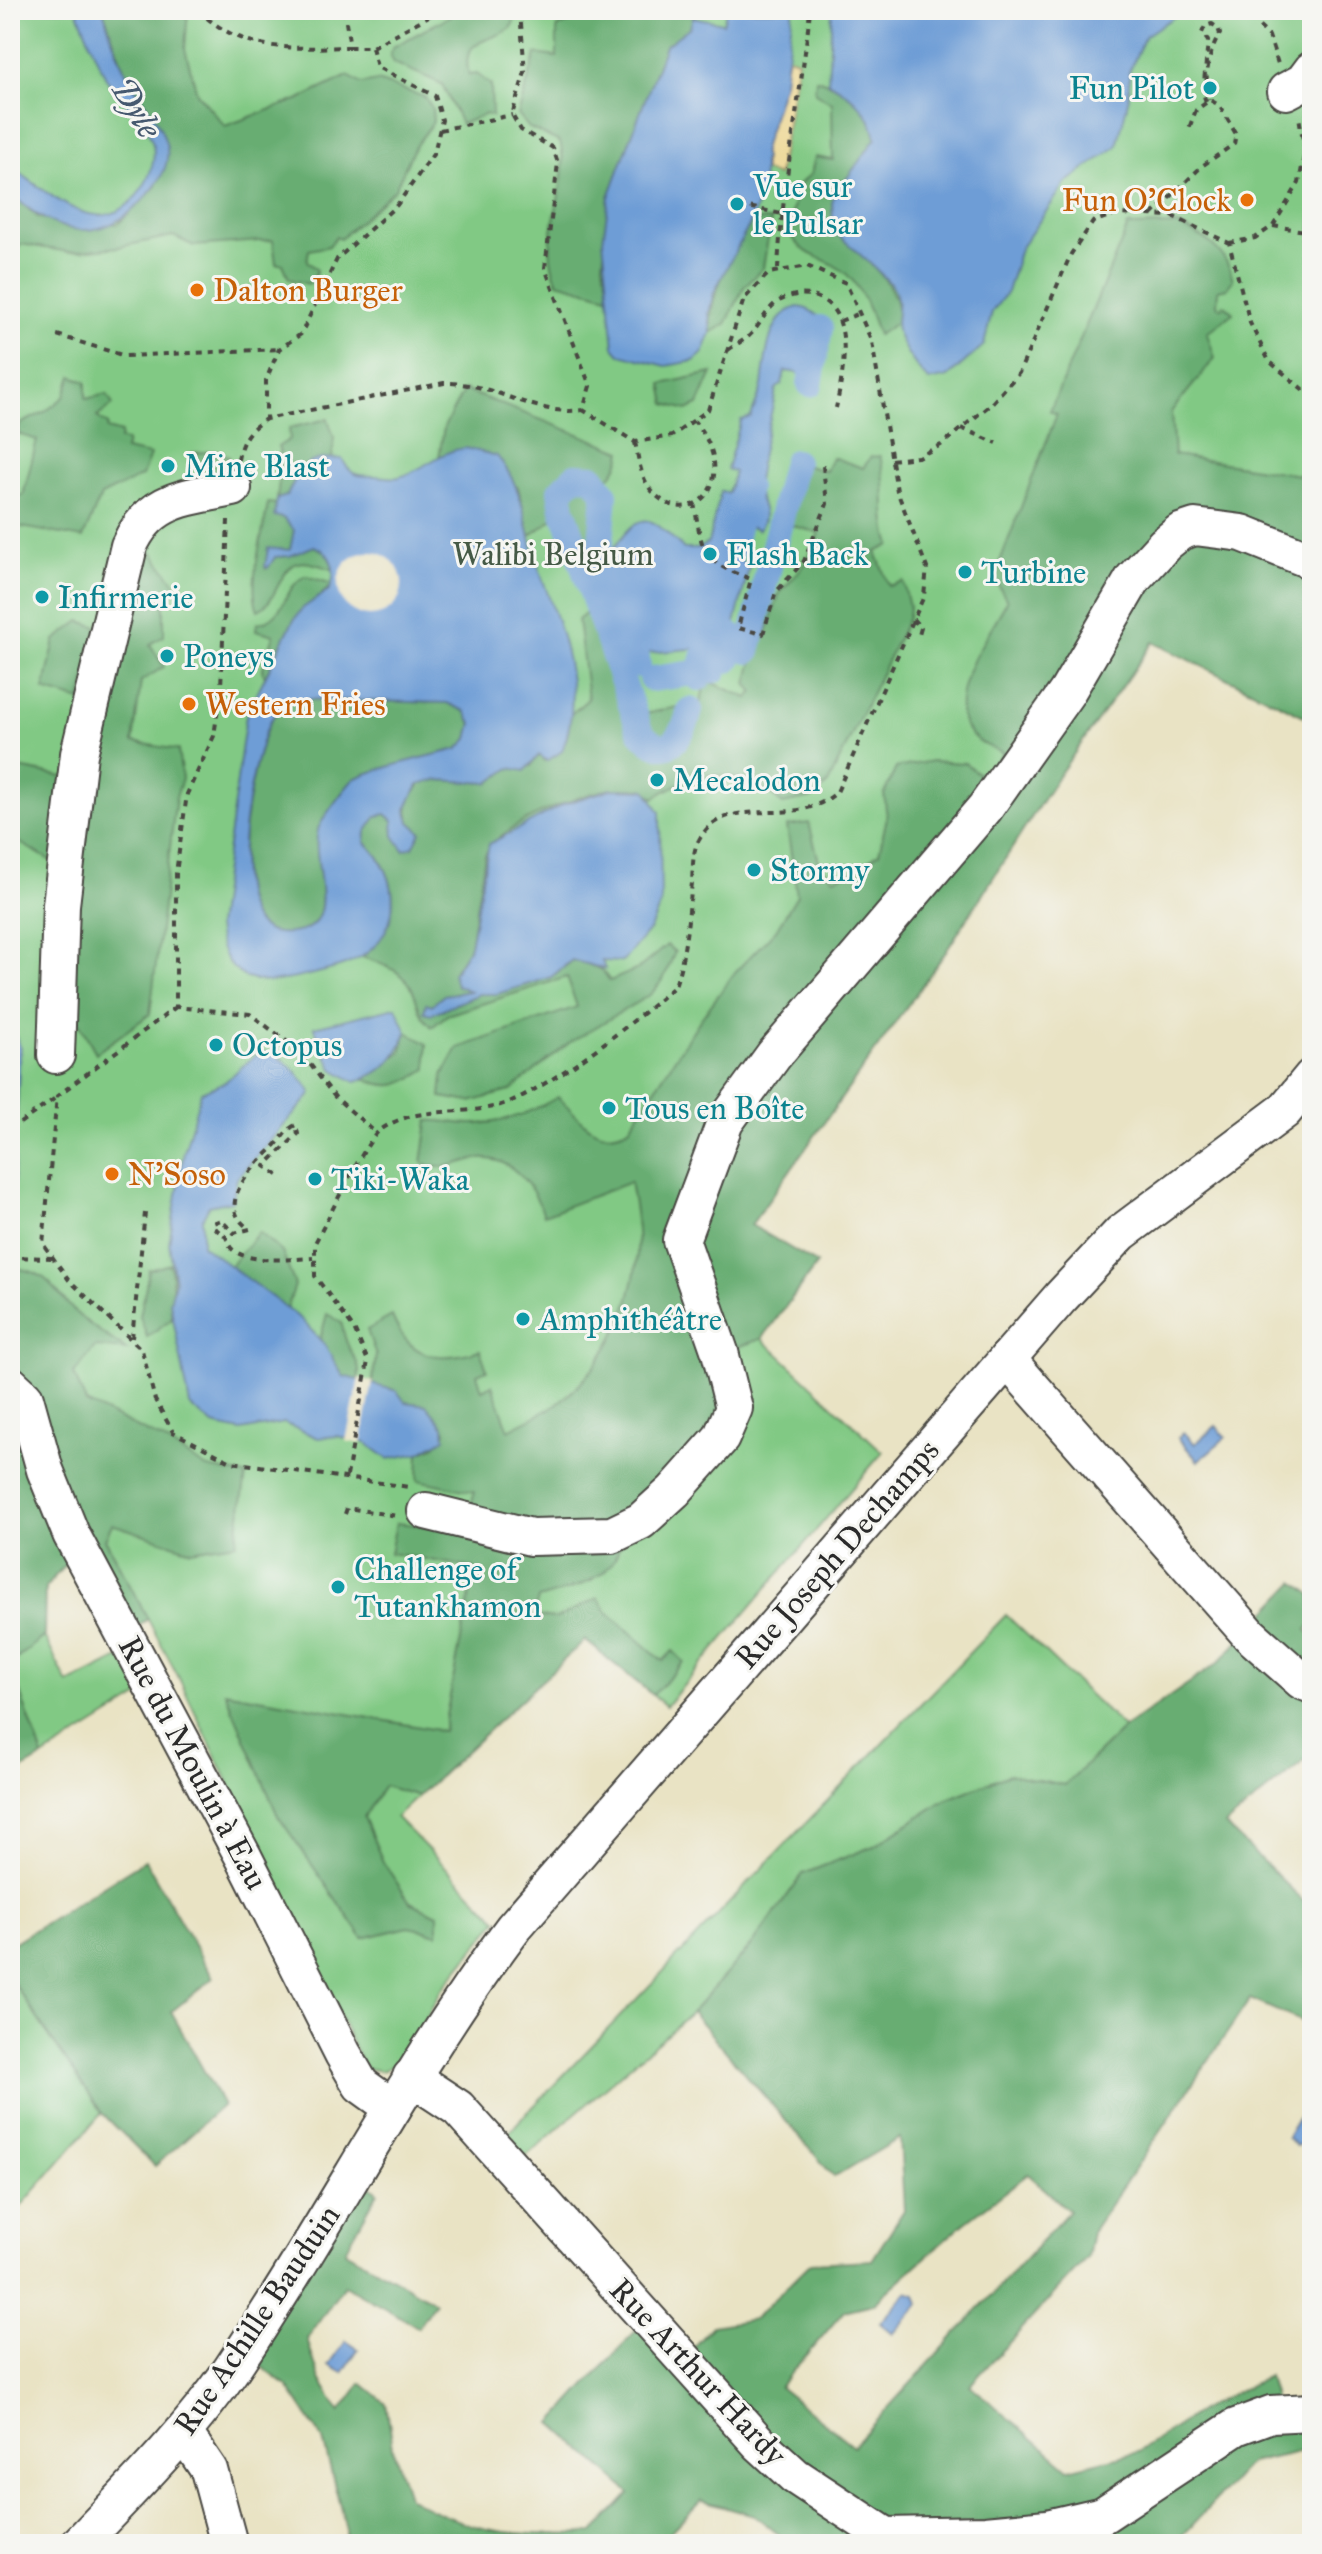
<svg xmlns="http://www.w3.org/2000/svg" width="1322" height="2554" viewBox="0 0 1322 2554" font-family="'IM FELL Great Primer',serif">
<style>
.green{fill:#81c984;stroke:#567a58;stroke-width:2}
.forest{fill:#68ad72;stroke:#4a6c4e;stroke-width:2;fill-rule:evenodd}
.sand{fill:#eeda9e;stroke:#8c8264;stroke-width:2}
.water{fill:#6e9dd6;stroke:#4c6480;stroke-width:2;fill-rule:evenodd}
.pier{fill:#e9e3c4}
.lines{fill:none;stroke-linecap:round;stroke-linejoin:round}
.canal{stroke:#6e9dd6;stroke-width:26}
.minor-casing{stroke:#484742;stroke-width:40}
.path{stroke:#484742;stroke-width:4;stroke-dasharray:6 6;stroke-linecap:butt}
.minor{stroke:#fff;stroke-width:36}
.culture-dot{fill:#0f9aa8;stroke:#f6f6f2;stroke-width:3}
.food-dot{fill:#e8710a;stroke:#f6f6f2;stroke-width:3}
.labels{text-anchor:middle;dominant-baseline:central;stroke-width:6;stroke-linejoin:round;paint-order:stroke}
.culture-label{font-size:32px;fill:#0d838f;stroke:#f6f6f2;text-anchor:start}
.food-label{font-size:32px;fill:#c56008;stroke:#f6f6f2;text-anchor:start}
.park-label{font-size:32px;fill:#455a46;stroke:#f6f6f2}
.street-label{font-size:32px;fill:#2b2b2b;stroke:#f6f6f2}
.water-label{font-size:34px;font-style:italic;fill:#46596f;stroke:#f6f6f2}
</style>
<rect width="100%" height="100%" fill="#f6f6f2"/>
<filter id="ink" filterUnits="userSpaceOnUse"><feTurbulence type="fractalNoise" baseFrequency=".0125" numOctaves="2"/><feDisplacementMap in="SourceGraphic" scale="16" xChannelSelector="R" yChannelSelector="G"/><feConvolveMatrix kernelMatrix="1 2 1 2 8 2 1 2 1" color-interpolation-filters="sRGB"/></filter>
<filter id="wash" filterUnits="userSpaceOnUse"><feTurbulence type="fractalNoise" baseFrequency=".006" numOctaves="4" result="noise"/><feDisplacementMap in="SourceGraphic" scale="32" xChannelSelector="R" yChannelSelector="G"/><feGaussianBlur stdDeviation="1.8" result="paint"/><feColorMatrix in="noise" values="0 0 0 0 0 0 0 0 0 0 0 0 0 0 0 0 0 1.4 0 .05"/><feComposite in="paint" operator="in"/></filter>
<g filter="url(#wash)">
<rect width="100%" height="100%" fill="#e9e3c4"/>
<g class="green">
<polygon points="10,10 1312,10 1312,720 1153,642 1056,779 945,953 751,1225 817,1264 762,1339 883,1452 666,1706 585,1640 396,1817 498,1920 441,1990 405,2059 382,2071 364,2068 177,1674 105,1539 10,1393"/>
<polygon points="1006,1615 1124,1728 1065,1785 1009,1775 945,1800 874,1846 803,1874 752,1945 692,2012 525,2157 504,2137"/>
<polygon points="44,1636 68,1684 125,1655 148,1691 43,1757 10,1665"/>
<polygon points="10,1978 102,2113 17,2211 10,2203"/>
</g>
<g class="forest">
<polygon points="103,10 188,10 185,49 197,93 225,126 300,99 348,76 362,84 377,81 425,97 432,108 433,122 414,148 395,189 340,239 336,237 329,246 309,250 307,261 317,270 313,281 308,284 289,279 283,264 276,264 273,240 194,246 173,236 119,247 69,252 21,244 10,261 10,193 39,218 118,224 156,186 155,118 125,72"/>
<path d="M461,10H499L517,16L510,29C488,43 460,38 469,75L477,74L491,85L492,116L486,114L461,124L442,84L394,63L390,54L393,47Z"/>
<path d="M587,10H696L691,27L665,46L609,197L603,264L611,297L558,282C535,239 573,188 560,142L529,128L518,115L536,54L557,57V27L588,17Z"/>
<path d="M816,79C845,86 871,108 876,138L832,199L833,230C858,255 906,283 896,323L878,335C870,312 861,283 840,269C816,253 808,260 788,232L798,185L811,174L815,157L833,160L832,103L815,93Z"/>
<path d="M752,220H771L763,268L744,287L726,324L711,333C707,292 734,256 752,220Z"/>
<path d="M1178,225C1205,237 1227,250 1233,280L1227,288L1218,290L1217,305L1222,308L1224,304L1233,313L1207,333L1215,358L1171,412L1174,455L1312,477V720L1153,642L1056,779L945,953L751,1225L817,1264L761,1339L712,1356L722,1406L713,1433L618,1549C613,1580 563,1592 538,1599L533,1616L556,1619L598,1598L607,1612L663,1661L673,1651L684,1662L653,1695L585,1640L418,1796L384,1786L364,1817L383,1862L410,1902L438,1915V1934L409,1927L363,1938L278,1816L225,1692L443,1731L475,1568L390,1553L396,1523L428,1526L471,1507L474,1492L418,1480L419,1453L434,1447L446,1432L444,1427L426,1405L405,1402L392,1389L372,1386L376,1355L367,1330L392,1316C409,1358 437,1363 480,1350L487,1370L477,1374L482,1390L492,1385L509,1430C525,1421 543,1414 558,1403C609,1365 641,1295 637,1231C636,1215 633,1198 630,1182L544,1215C533,1186 512,1155 477,1159C456,1162 443,1173 422,1163L428,1121C443,1119 458,1125 473,1124C504,1124 532,1112 558,1097C582,1119 595,1146 629,1128L700,1020L736,971L776,930L797,895L787,826L809,823L820,865L834,878L853,871L879,853L887,817L884,794L896,768L932,761L965,763L984,778L1003,753C995,749 982,745 975,738C935,704 989,635 1007,601L994,577L1057,414L1050,411L1128,226Z"/>
<polygon points="712,373 698,405 687,410 666,404 662,384"/>
<polygon points="72,376 86,382 86,399 107,394 113,405 97,417 108,425 107,429 121,433 120,440 127,441 125,450 150,455 142,476 101,496 83,538 10,525 10,493 23,496 37,440 18,434 20,424 45,412 64,397"/>
<path d="M464,390L622,451C620,471 605,478 599,495C592,514 602,536 585,548L569,507L530,536L518,487L439,457L444,427Z"/>
<path d="M328,419L334,438L332,459C304,460 298,472 287,496L277,499L281,464L273,460L280,453L278,447L290,439L289,428Z"/>
<polygon points="220,451 229,457 223,477 203,485 197,467 189,469 191,453"/>
<path d="M880,456C889,486 880,516 891,545L876,552L889,586L903,581L909,607L908,618L828,784L812,798L783,804C739,768 701,766 654,798L643,789C631,790 618,788 606,790C576,796 497,826 485,855L470,946L454,971L461,987L470,991L444,995L432,1005L426,1003L440,1011L479,994H497L551,977L575,959L602,970L610,981L638,969L667,945L675,952L663,980L651,994L569,1043L510,1091L470,1102L441,1097L443,1075L458,1048L577,1007L567,977L447,1015L432,1027C420,1016 419,1008 414,993C407,971 381,964 362,957C403,926 402,876 365,842L366,832L377,815L386,814L393,820L394,836L413,847L421,832L410,822L407,802L422,783L438,780L489,783L510,768L531,766L539,755L545,761L567,737L571,714L588,699L578,620L589,611L627,718L677,707L698,712L706,680L748,698L754,692L747,684L759,637L765,638L779,594L806,563L819,533L786,524L800,464L826,471L832,457L863,468L871,457Z"/>
<path d="M268,503L277,504L275,509L295,529L290,550L268,549L266,568L275,557L290,556L314,546L326,552L335,570C326,568 318,564 310,563C278,556 281,601 258,610C247,585 264,531 268,503Z"/>
<polygon points="143,539 177,586 164,603 164,636 150,644 164,667 141,681 133,742 178,750 182,779 176,797 150,1014 96,1053 68,1003 53,862 10,837 10,766 83,781"/>
<path d="M306,576L333,584L293,621L265,676L262,671L274,635L256,630L257,623C288,619 282,586 306,576Z"/>
<polygon points="80,621 98,627 81,701 44,690 55,640"/>
<path d="M296,699L447,703L465,711L472,723L468,739L458,749C439,754 363,771 353,780C346,787 320,821 318,830C310,866 349,938 278,933C215,929 252,758 270,722C276,710 285,705 296,699Z"/>
<path d="M407,1032L427,1044V1069C401,1085 394,1091 365,1079L401,1052Z"/>
<polygon points="259,1232 282,1252 295,1285 287,1309 229,1267"/>
<path d="M170,1264C176,1284 169,1299 172,1318L147,1337L140,1316L149,1270Z"/>
<path d="M10,1268C48,1269 53,1289 75,1312C90,1326 110,1338 127,1350L95,1347L74,1374L86,1403L163,1440L207,1468L246,1475L236,1543L191,1550L112,1524L105,1539L148,1619L136,1627L69,1560L45,1588L44,1636L10,1664Z"/>
<path d="M327,1314L341,1322C343,1328 344,1336 347,1343C353,1359 362,1362 358,1382L343,1376L320,1339Z"/>
<path d="M1295,1582L1312,1595V1624L1307,1630L1312,1635V1754L1225,1825L1312,1909V2026L1250,1999L1092,2232L1087,2258L970,2385L1069,2469L1138,2452L1206,2407L1268,2376L1276,2406L1106,2502L1050,2519L887,2528L801,2472L688,2353L712,2326L754,2319L811,2263L872,2260L904,2210L900,2138L834,2177L692,2012L752,1945L803,1874L874,1846L945,1800L1009,1774L1065,1785L1124,1728L1218,1663ZM1028,2174L1069,2211L853,2446L779,2387L844,2311L873,2304L964,2223Z"/>
<polygon points="10,1665 43,1757 10,1777"/>
<polygon points="145,1860 213,1978 171,2012 223,2105 155,2166 102,2113 10,1978 10,1945"/>
<path d="M361,2178L378,2192L345,2251L435,2302L418,2327L344,2285L307,2339L319,2377L340,2412L361,2383L386,2403L394,2453L408,2497C477,2536 515,2536 593,2533L630,2493L552,2423L641,2325L883,2541L1019,2544H791L754,2515L702,2500L658,2544H346V2530L323,2440L288,2387L250,2358Z"/>
<polygon points="1312,2416 1312,2449 1250,2463 1175,2544 1069,2544 1239,2432"/>
</g>
<polygon class="sand" points="788,57 798,60 778,176 764,171 764,146"/>
<g class="water">
<path d="M77,10H103C110,31 116,54 126,73C139,98 162,120 167,148C170,167 158,184 146,197C101,247 56,236 10,193V166C52,194 103,249 143,187C151,174 157,155 152,141C144,117 122,103 109,83C96,61 87,33 77,10Z"/>
<polygon points="727,10 793,10 784,82 764,146 762,190 752,220 714,292 709,313 711,333 703,353 694,361 666,366 620,354 614,347 603,240 609,197 665,46 690,27 693,17 723,23"/>
<path d="M832,10H1178L1180,13L1145,36L1129,72V97L1117,146L1066,183L1020,249L1007,292L992,312L984,345L948,377L929,381C917,368 896,342 896,322C897,310 900,298 892,286C885,275 845,242 833,230L832,199L876,138C871,112 851,94 828,82Z"/>
<path d="M798,307C825,310 838,341 822,363H811L805,374L785,371L782,384L776,389C771,420 760,452 757,483C755,501 773,513 758,530L733,521L721,557L750,564L733,631L740,634L733,649L711,647L628,655L611,642L599,645L598,639L613,631V619L591,565L584,567L581,553L593,538L599,537L603,548H614C644,505 651,518 684,549H697L708,543L721,491L728,493L734,472L727,469L741,420L751,417C754,406 760,396 762,385C766,359 767,315 798,307Z"/>
<path d="M466,448L497,456C522,485 524,517 534,553C554,618 589,683 562,751L547,761L539,755L525,771L510,768L489,783L438,780L418,785L406,809L410,822L421,832L413,847L404,850L394,836L393,820L386,814L377,816L366,832L365,842C404,878 404,937 352,962C338,969 320,972 305,976C287,980 263,986 245,977C225,966 219,947 217,926L246,715L293,621L303,608L330,589C337,572 333,552 314,546L290,556L275,557L268,568L265,567L268,548L290,550L294,530L283,518L274,516L277,499L287,496C301,466 305,456 342,459C351,475 355,476 374,476C382,476 391,479 399,477C423,471 440,450 466,448ZM296,699L447,703L465,711L472,723L468,739L458,749C439,754 363,771 353,780C346,787 320,821 318,830C309,866 350,938 278,933C215,929 251,758 270,722C276,710 285,705 296,699Z"/>
<polygon points="611,789 646,790 660,812 661,903 650,929 622,962 602,961 605,969 572,960 551,977 497,994 479,994 431,1014 424,1012 426,1003 432,1005 444,995 470,991 456,985 453,974 470,946 489,844 564,804"/>
<path d="M396,1007L407,1032C395,1061 386,1071 355,1082L333,1069L314,1027Z"/>
<polygon points="10,1023 20,1047 10,1253"/>
<path d="M265,1052C279,1052 305,1079 312,1094L237,1178L232,1201L209,1206L202,1219V1245L301,1319L324,1344L343,1376L397,1391L405,1402L426,1405L444,1427L445,1438L419,1453L388,1459L366,1443L337,1436L318,1438L284,1423L241,1431L213,1425L190,1406L170,1302L175,1282L169,1243L184,1152L201,1092L225,1082L255,1055Z"/>
<polygon points="1216,1426 1226,1437 1198,1461 1178,1438 1184,1432 1195,1444"/>
<polygon points="1302,2112 1312,2116 1312,2121 1300,2144 1296,2146 1287,2137"/>
<polygon points="907,2292 916,2295 919,2304 893,2334 880,2323"/>
<polygon points="346,2341 358,2349 343,2373 329,2365"/>
</g>
<g class="pier">
<circle cx="370" cy="584" r="32"/>
<polygon points="359,1378 373,1382 361,1444 346,1441"/>
</g>
<g class="lines">
<g class="canal">
<polyline points="810,384 820,328"/>
<path d="M610,568L600,555L605,494L593,477L575,476L560,491L563,509L640,731C665,762 682,740 690,710"/>
<polyline points="632,622 638,665"/>
<polyline points="715,623 732,637 728,660"/>
<polyline points="748,651 795,462"/>
<polyline points="699,678 747,488"/>
<polyline points="652,679 715,670"/>
</g>
</g>
</g>
<g filter="url(#ink)">
<g class="lines">
<g class="minor-casing">
<g id="minor">
<polyline points="1286,91 1303,82 1312,70"/>
<path d="M56,1055L61,905L79,754L129,546C150,498 187,498 233,488"/>
<polyline points="1007,1359 1250,1635 1302,1681 1312,1685"/>
<polyline points="10,1384 25,1398 45,1470 71,1534 244,1858 343,2054 361,2085 393,2108"/>
<polyline points="426,1511 531,1537 612,1535 641,1521 674,1491 721,1438 734,1408 720,1352 681,1240 725,1122 774,1055 985,808 1067,692 1133,579 1165,544 1180,532 1195,527 1242,533 1312,561"/>
<polyline points="411,2077 458,2108 759,2443 795,2476 886,2536 986,2534 1047,2528 1103,2515 1236,2427 1271,2414 1312,2412"/>
<polyline points="184,2433 209,2470 229,2544"/>
<path d="M79,2544C132,2488 187,2434 231,2370C329,2225 408,2068 513,1928L1061,1297L1121,1233L1284,1111L1312,1077"/>
</g>
</g>
<g class="path">
<path d="M198,10C244,54 290,48 350,47"/>
<polyline points="344,10 350,47 372,47 440,10"/>
<polyline points="1242,10 1269,36 1278,64"/>
<path d="M372,47L377,67L435,96L442,120L434,153L397,205L337,259L301,334L279,349L266,380V419L444,383C496,382 532,417 583,410"/>
<path d="M1206,102L1203,93L1208,41L1202,33L1205,26L1212,24L1218,28L1220,34C1209,51 1203,79 1209,100"/>
<polyline points="440,130 512,115"/>
<polyline points="739,205 782,214"/>
<polyline points="1152,215 1202,166 1234,144 1236,134 1219,105 1210,100 1196,110 1188,131"/>
<polyline points="1273,226 1312,232"/>
<polyline points="1229,243 1255,238 1273,226 1299,183 1305,151 1299,117"/>
<path d="M778,269C782,183 801,97 810,10"/>
<polyline points="840,321 860,313"/>
<polyline points="57,335 125,356 279,349"/>
<path d="M728,350C735,345 743,341 749,336C760,326 765,311 777,302C788,296 801,292 813,296C857,308 843,375 836,408"/>
<polyline points="961,428 997,443"/>
<path d="M635,442C638,457 641,478 651,490C689,535 745,481 694,421"/>
<path d="M238,460C241,440 248,430 266,419"/>
<polyline points="891,460 918,457 941,445 990,405 1019,373 1071,254 1093,222 1116,214 1172,216 1229,243 1250,323 1269,361 1312,397"/>
<path d="M694,503C703,553 700,561 751,579L738,628L763,634L776,592L804,561L827,504L823,466L819,465"/>
<polyline points="228,520 221,687 214,736 187,794 176,873 176,1007 250,1014 300,1051 335,1097 376,1133"/>
<polyline points="913,619 921,628 919,635"/>
<polyline points="176,1007 57,1096 43,1244 69,1280 142,1350 155,1400 173,1432 231,1462 409,1487"/>
<polyline points="10,1130 57,1097"/>
<path d="M278,1175L265,1166L298,1134L296,1125C286,1129 282,1139 274,1147C254,1166 212,1205 250,1229L234,1233L221,1220L213,1223C216,1231 220,1232 226,1237C228,1241 229,1246 232,1249C247,1264 294,1259 313,1258"/>
<polyline points="10,1257 52,1258"/>
<polyline points="132,1338 145,1213"/>
<path d="M347,1476L368,1361L354,1329L315,1276V1243C326,1223 365,1142 379,1131C417,1102 467,1119 509,1102C556,1083 636,1021 675,986C686,953 688,917 692,883C693,870 692,851 699,840C727,789 792,833 837,792L924,596L927,568L897,491L872,342L846,283L807,266L769,273L744,299L708,410L672,436L635,442L583,410L590,386L545,268L558,163L553,148L521,130L512,115L525,72L520,12L515,10"/>
<polyline points="345,1514 347,1508 397,1516"/>
</g>
<use href="#minor" class="minor"/>
</g>
</g>
<g class="culture-dot">
<circle cx="1210" cy="88" r="8"/>
<circle cx="737" cy="204" r="8"/>
<circle cx="168" cy="466" r="8"/>
<circle cx="710" cy="554" r="8"/>
<circle cx="965" cy="572" r="8"/>
<circle cx="42" cy="597" r="8"/>
<circle cx="167" cy="656" r="8"/>
<circle cx="657" cy="780" r="8"/>
<circle cx="754" cy="870" r="8"/>
<circle cx="216" cy="1045" r="8"/>
<circle cx="609" cy="1108" r="8"/>
<circle cx="315" cy="1179" r="8"/>
<circle cx="523" cy="1319" r="8"/>
<circle cx="338" cy="1587" r="8"/>
</g>
<g class="food-dot">
<circle cx="1247" cy="200" r="8"/>
<circle cx="197" cy="290" r="8"/>
<circle cx="189" cy="704" r="8"/>
<circle cx="112" cy="1174" r="8"/>
</g>
<g class="labels">
<g class="culture-label">
<text x="1194" y="88" text-anchor="end">Fun Pilot</text>
<text x="753" y="186">Vue sur<tspan x="753" dy="37">le Pulsar</tspan></text>
<text x="184" y="466">Mine Blast</text>
<text x="726" y="554">Flash Back</text>
<text x="981" y="572">Turbine</text>
<text x="58" y="597">Infirmerie</text>
<text x="183" y="656">Poneys</text>
<text x="673" y="780">Mecalodon</text>
<text x="770" y="870">Stormy</text>
<text x="232" y="1045">Octopus</text>
<text x="625" y="1108">Tous en Boîte</text>
<text x="331" y="1179">Tiki-Waka</text>
<text x="539" y="1319">Amphithéâtre</text>
<text x="354" y="1569">Challenge of<tspan x="354" dy="37">Tutankhamon</tspan></text>
</g>
<g class="food-label">
<text x="1231" y="200" text-anchor="end">Fun O'Clock</text>
<text x="213" y="290">Dalton Burger</text>
<text x="205" y="704">Western Fries</text>
<text x="128" y="1174">N'Soso</text>
</g>
<g class="park-label">
<text x="553" y="554">Walibi Belgium</text>
</g>
<g class="street-label">
<text transform="translate(837 1554) rotate(-49)">Rue Joseph Dechamps</text>
<text transform="translate(193 1763) rotate(62)">Rue du Moulin à Eau</text>
<text transform="translate(257 2320) rotate(-56)">Rue Achille Bauduin</text>
<text transform="translate(698 2372) rotate(47)">Rue Arthur Hardy</text>
</g>
<g class="water-label">
<text transform="translate(136 108) rotate(59)">Dyle</text>
</g>
</g>
<rect width="1322" height="2554" fill="none" stroke="#f6f6f2" stroke-width="40"/>
</svg>
